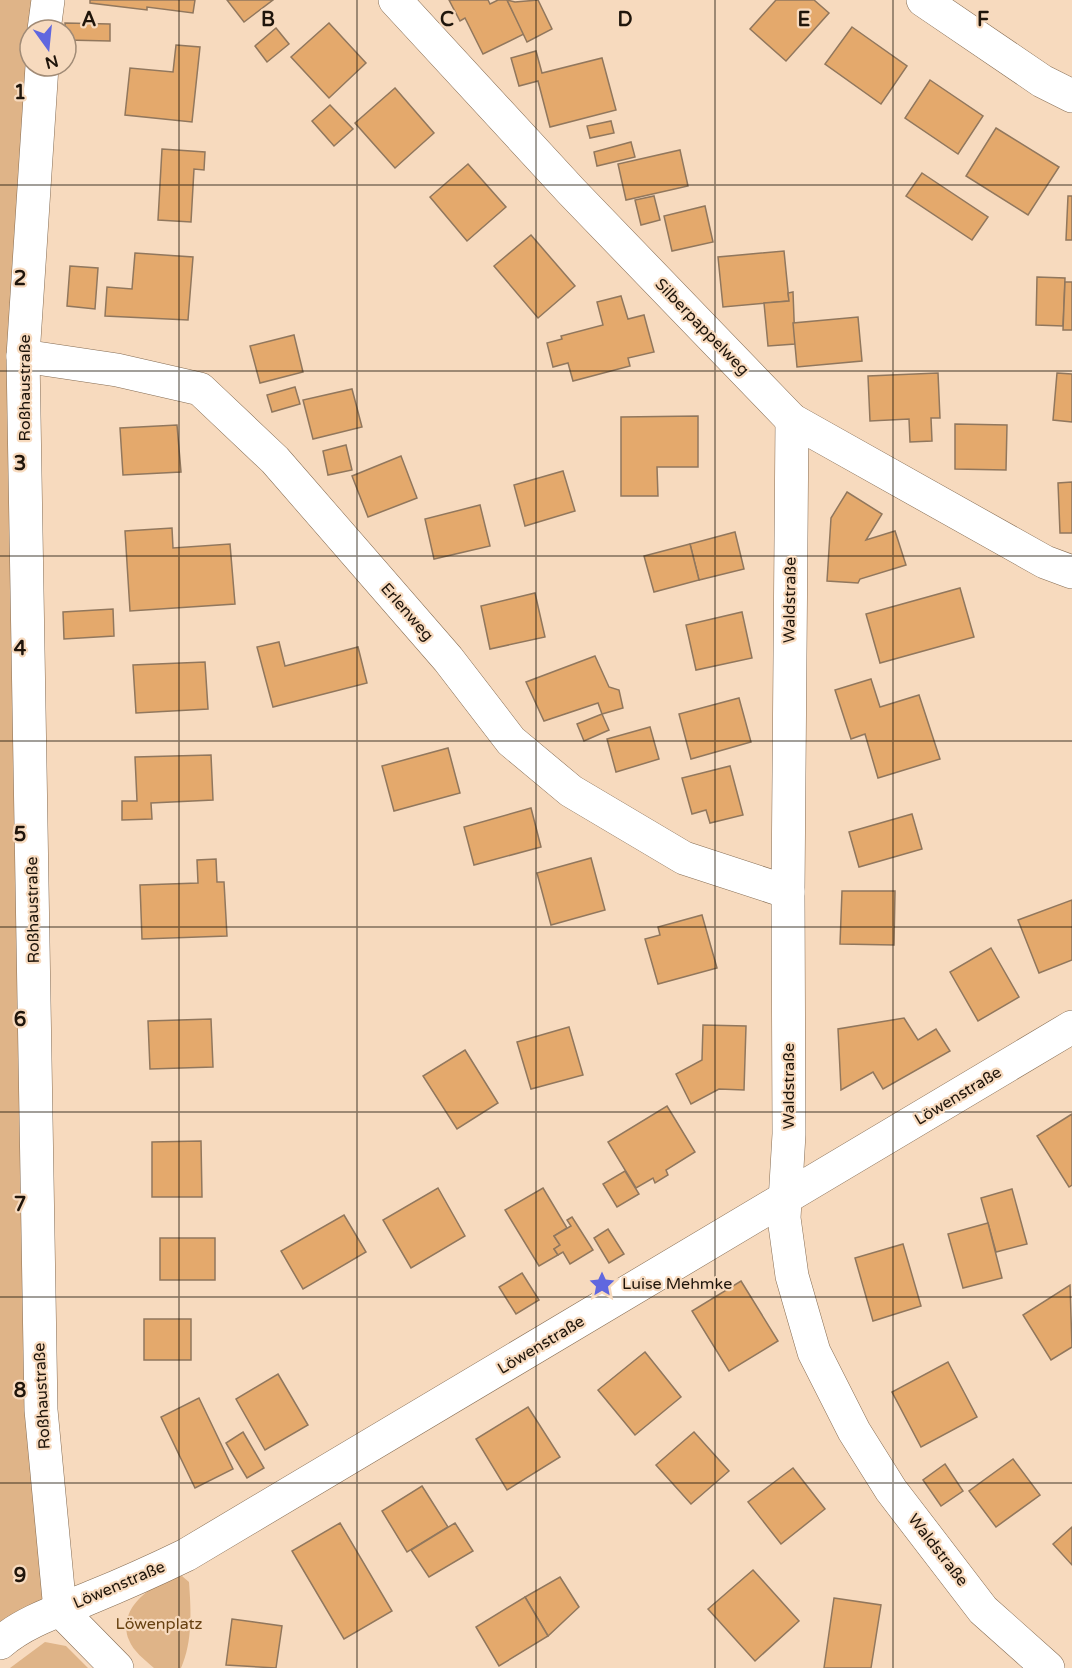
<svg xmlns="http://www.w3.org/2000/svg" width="1072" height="1668" viewBox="0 0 1072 1668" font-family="'Varela Round',sans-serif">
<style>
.green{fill:#dfb488}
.building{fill:#e4a96c;stroke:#91775d;stroke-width:1.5}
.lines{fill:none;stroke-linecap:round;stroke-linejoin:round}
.minor-casing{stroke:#856c53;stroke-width:34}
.minor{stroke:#fff;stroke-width:33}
.grid{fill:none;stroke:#1f150b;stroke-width:1.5;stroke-opacity:0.55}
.labels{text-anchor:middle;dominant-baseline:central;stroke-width:4.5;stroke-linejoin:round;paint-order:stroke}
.street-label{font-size:16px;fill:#1f150b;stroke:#f7dabe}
.poi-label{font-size:16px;fill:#1f150b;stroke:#f7dabe;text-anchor:start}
.park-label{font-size:16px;fill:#674111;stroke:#f7dabe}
.grid-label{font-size:20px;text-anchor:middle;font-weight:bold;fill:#1f150b;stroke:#f7dabe;stroke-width:4.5;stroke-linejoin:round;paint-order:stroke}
</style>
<rect width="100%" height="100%" fill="#f7dabe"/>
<g class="green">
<polygon points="0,0 48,0 30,30 23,356 60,1610 0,1643"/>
<path d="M182,1576L189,1582C191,1610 193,1641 181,1668H154C145,1660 133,1651 129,1640C116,1607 155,1581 182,1576Z"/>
<polygon points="45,1642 66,1646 88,1668 10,1668"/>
</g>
<g class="building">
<polygon points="90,0 195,0 193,13 147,7 147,10 90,3"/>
<polygon points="227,0 273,0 244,22"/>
<polygon points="449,0 488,0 490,4 498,0 507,0 524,34 483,54 465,18 460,21"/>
<polygon points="507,0 515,2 538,0 552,29 527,42"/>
<polygon points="776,0 814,0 829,13 786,61 750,29"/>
<polygon points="65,23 110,24 110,41 66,40"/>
<polygon points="329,23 366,63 329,98 291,57"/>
<polygon points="852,27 907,66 881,104 825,64"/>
<polygon points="276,28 289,44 267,62 255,46"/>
<polygon points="176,45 200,47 192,122 125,115 130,68 173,72"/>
<polygon points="536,51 542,73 602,58 616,110 550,127 538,81 519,86 511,58"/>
<polygon points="930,80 983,116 958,154 905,118"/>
<polygon points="395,88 434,133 395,168 355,123"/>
<polygon points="330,105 353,129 334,146 312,121"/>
<polygon points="611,121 614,133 590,138 587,126"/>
<polygon points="996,128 1059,167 1028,215 966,176"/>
<polygon points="631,142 635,157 597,166 594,152"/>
<polygon points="162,149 205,152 204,170 194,169 191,222 158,220"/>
<polygon points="680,150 688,186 626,200 618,164"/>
<polygon points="468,164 506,207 467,241 430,197"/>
<polygon points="922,173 988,217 972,240 906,196"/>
<polygon points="654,196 660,220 641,225 635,200"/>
<polygon points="1068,196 1072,196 1072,240 1066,240"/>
<polygon points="705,206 713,242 672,251 664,216"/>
<polygon points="531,235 575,286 538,318 494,266"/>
<polygon points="784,251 789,301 723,307 718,257"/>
<polygon points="135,253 193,257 188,320 105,316 107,287 132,289"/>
<polygon points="70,266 98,268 95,309 67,306"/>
<polygon points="1037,277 1065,278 1063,326 1036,325"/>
<polygon points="1065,282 1072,282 1072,330 1063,330"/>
<polygon points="793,292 795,344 768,346 764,303 789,301 788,293"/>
<polygon points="621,296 628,319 644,315 654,352 628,358 630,366 573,381 568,363 553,367 547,343 562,339 561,336 603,325 597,302"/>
<polygon points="858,317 862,361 797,367 793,323"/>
<polygon points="294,335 303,372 260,383 250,346"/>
<polygon points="938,373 940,418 931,418 932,441 910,442 909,419 870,421 868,376"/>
<polygon points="1057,373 1072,374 1072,422 1053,420"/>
<polygon points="295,387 300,404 272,412 267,395"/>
<polygon points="352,389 362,427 313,439 303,400"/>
<polygon points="698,416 698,467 657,467 658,496 621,496 621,417"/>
<polygon points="955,424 1007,425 1006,470 955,469"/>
<polygon points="177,425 181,472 123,475 120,428"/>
<polygon points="346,445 352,470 328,475 323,451"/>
<polygon points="401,456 417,498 368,517 352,476"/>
<polygon points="563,471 575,511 525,526 514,485"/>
<polygon points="1072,482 1072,533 1060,533 1058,483"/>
<polygon points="847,492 882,514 866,540 895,531 906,565 860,579 858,583 827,581 831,518"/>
<polygon points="480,505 490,546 434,559 425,519"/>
<polygon points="172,528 173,548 230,544 235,604 130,611 125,531"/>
<polygon points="735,532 744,569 699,580 690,544"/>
<polygon points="690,544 699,580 654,592 644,556"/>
<polygon points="960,588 974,637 880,663 866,614"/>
<polygon points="535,593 545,637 490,649 481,606"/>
<polygon points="113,609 114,636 64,639 63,612"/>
<polygon points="742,612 752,658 696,670 686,625"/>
<polygon points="279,642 285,666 358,647 367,683 273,707 257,647"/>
<polygon points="595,656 609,687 619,690 623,708 602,714 598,703 544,721 526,682"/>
<polygon points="205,662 208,709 136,713 133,665"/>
<polygon points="871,679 880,707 919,695 940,759 878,778 865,734 851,739 835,690"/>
<polygon points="739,698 751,742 691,759 679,714"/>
<polygon points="602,714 609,730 584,741 577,724"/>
<polygon points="650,727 659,759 616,772 607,739"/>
<polygon points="448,748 460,793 394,811 382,766"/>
<polygon points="211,755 213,800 151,803 152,819 122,820 122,801 137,801 135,757"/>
<polygon points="730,766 743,815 710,823 706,810 692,814 682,778"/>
<polygon points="531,808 541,847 474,865 464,827"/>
<polygon points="912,814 922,849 859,867 849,832"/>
<polygon points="591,858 605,910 551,925 537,873"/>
<polygon points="216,859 217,882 224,882 227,936 142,939 140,885 198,883 197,860"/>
<polygon points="842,891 895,891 894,945 840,944"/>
<polygon points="1072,900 1072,960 1039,973 1018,920"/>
<polygon points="702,915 717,968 658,984 645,939 660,935 658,927"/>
<polygon points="991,948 1019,997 978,1021 950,972"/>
<polygon points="904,1018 918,1040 936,1029 950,1051 883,1089 873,1072 841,1090 838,1029"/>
<polygon points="211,1019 213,1067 150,1069 148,1021"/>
<polygon points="703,1025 746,1026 744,1090 719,1089 691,1104 676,1074 702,1060"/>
<polygon points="569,1027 583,1075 531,1089 517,1042"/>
<polygon points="465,1050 498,1103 457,1129 423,1076"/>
<polygon points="667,1106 695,1152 666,1170 668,1175 655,1183 653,1178 636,1188 608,1142"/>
<polygon points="1072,1114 1072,1185 1069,1187 1037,1136"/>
<polygon points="201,1141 202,1197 152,1197 152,1142"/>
<polygon points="625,1171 639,1194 617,1207 603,1184"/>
<polygon points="438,1188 465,1236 411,1268 383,1220"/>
<polygon points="543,1188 567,1228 554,1236 560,1245 554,1249 558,1255 539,1266 505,1210"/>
<polygon points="1012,1189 1027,1244 996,1252 981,1198"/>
<polygon points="344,1215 366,1252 303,1289 281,1251"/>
<polygon points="572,1217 593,1250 570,1264 563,1252 558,1255 554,1249 560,1245 554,1236 571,1226 567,1220"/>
<polygon points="988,1223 1002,1278 963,1288 948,1234"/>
<polygon points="608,1229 624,1254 609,1263 594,1238"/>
<rect x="160" y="1238" width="55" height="42"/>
<polygon points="903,1244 921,1306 873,1321 855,1258"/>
<polygon points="522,1273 539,1300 516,1314 499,1287"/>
<polygon points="741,1281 778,1341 729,1371 692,1311"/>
<polygon points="1070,1285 1072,1347 1051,1360 1023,1315"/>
<rect x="144" y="1319" width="47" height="41"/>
<polygon points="645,1352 681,1397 635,1435 598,1390"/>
<polygon points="948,1362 977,1417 921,1447 892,1392"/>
<polygon points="278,1374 308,1425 265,1450 236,1399"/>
<polygon points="199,1398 233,1469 195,1488 161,1417"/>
<polygon points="528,1407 560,1457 507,1490 476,1439"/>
<polygon points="243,1432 264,1468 247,1478 226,1443"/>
<polygon points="694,1432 729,1471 691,1504 656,1465"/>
<polygon points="1013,1459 1040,1495 996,1527 969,1491"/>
<polygon points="945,1464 963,1491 941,1506 923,1480"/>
<polygon points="793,1468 825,1509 781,1544 748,1502"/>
<polygon points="422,1486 448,1527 407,1552 382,1511"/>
<polygon points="340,1523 392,1611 344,1639 292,1551"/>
<polygon points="455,1523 473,1551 429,1577 411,1550"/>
<polygon points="1072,1527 1072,1565 1053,1544"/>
<polygon points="753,1570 799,1621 755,1661 708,1609"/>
<polygon points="560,1577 579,1607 548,1636 525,1597"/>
<polygon points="525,1597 548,1636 499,1666 476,1627"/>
<polygon points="834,1598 881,1605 871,1668 824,1668"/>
<polygon points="232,1619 282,1626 276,1668 226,1665"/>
</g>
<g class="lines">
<g class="minor-casing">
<g id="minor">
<polyline points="395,0 572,192 792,420 1045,562 1072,572"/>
<polyline points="923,0 1042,81 1072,96"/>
<polyline points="44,30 48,0"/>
<polyline points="42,66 23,356 41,1410 60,1610"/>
<polyline points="23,356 117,370 200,389 275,460 448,659 511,741 571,791 684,858 788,892"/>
<polyline points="792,420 788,892 789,1134 784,1218 792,1276 814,1352 854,1431 891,1490 983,1610 1048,1668"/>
<polyline points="60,1610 117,1668"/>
<path d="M0,1643C25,1621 61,1610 92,1597C124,1584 155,1570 186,1555L1072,1027"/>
</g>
</g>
<use href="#minor" class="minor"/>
</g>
<path class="grid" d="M179,0V1668M357,0V1668M536,0V1668M715,0V1668M893,0V1668M0,185H1072M0,371H1072M0,556H1072M0,741H1072M0,927H1072M0,1112H1072M0,1297H1072M0,1483H1072"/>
<defs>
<g id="sight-bare" transform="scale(2.07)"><path d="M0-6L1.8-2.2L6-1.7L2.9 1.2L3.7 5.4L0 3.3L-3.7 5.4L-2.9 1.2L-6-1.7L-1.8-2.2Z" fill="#6067df" stroke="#f7dabe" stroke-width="2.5" paint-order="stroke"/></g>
</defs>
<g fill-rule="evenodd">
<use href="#sight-bare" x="602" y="1284"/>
</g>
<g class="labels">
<g class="street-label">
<text transform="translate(702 327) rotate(46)">Silberpappelweg</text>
<text transform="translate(25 388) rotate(-90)">Roßhaustraße</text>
<text transform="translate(790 600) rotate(-89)">Waldstraße</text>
<text transform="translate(407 612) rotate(49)">Erlenweg</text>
<text transform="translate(33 910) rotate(-91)">Roßhaustraße</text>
<text transform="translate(789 1086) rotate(-90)">Waldstraße</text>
<text transform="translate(958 1096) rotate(-31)">Löwenstraße</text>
<text transform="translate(541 1345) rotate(-31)">Löwenstraße</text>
<text transform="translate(42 1396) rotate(-93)">Roßhaustraße</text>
<text transform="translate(938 1550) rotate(52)">Waldstraße</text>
<text transform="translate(119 1585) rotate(-23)">Löwenstraße</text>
</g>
<g class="poi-label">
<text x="622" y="1284">Luise Mehmke</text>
</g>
<g class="park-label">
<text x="159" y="1624">Löwenplatz</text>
</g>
</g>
<g class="grid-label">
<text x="89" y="26">A</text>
<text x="268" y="26">B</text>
<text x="447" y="26">C</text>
<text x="625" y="26">D</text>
<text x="804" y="26">E</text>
<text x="983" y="26">F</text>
<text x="20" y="99">1</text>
<text x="20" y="285">2</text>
<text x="20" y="470">3</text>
<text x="20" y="655">4</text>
<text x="20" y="841">5</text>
<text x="20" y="1026">6</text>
<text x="20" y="1211">7</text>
<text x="20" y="1397">8</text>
<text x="20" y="1582">9</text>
</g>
<g transform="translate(48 48) rotate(165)"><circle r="28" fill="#f7dabe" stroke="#a18b76" stroke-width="1.5"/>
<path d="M0-4.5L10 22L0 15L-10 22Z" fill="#6067df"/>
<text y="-9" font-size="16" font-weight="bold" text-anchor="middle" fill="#1f150b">N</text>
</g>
</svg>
